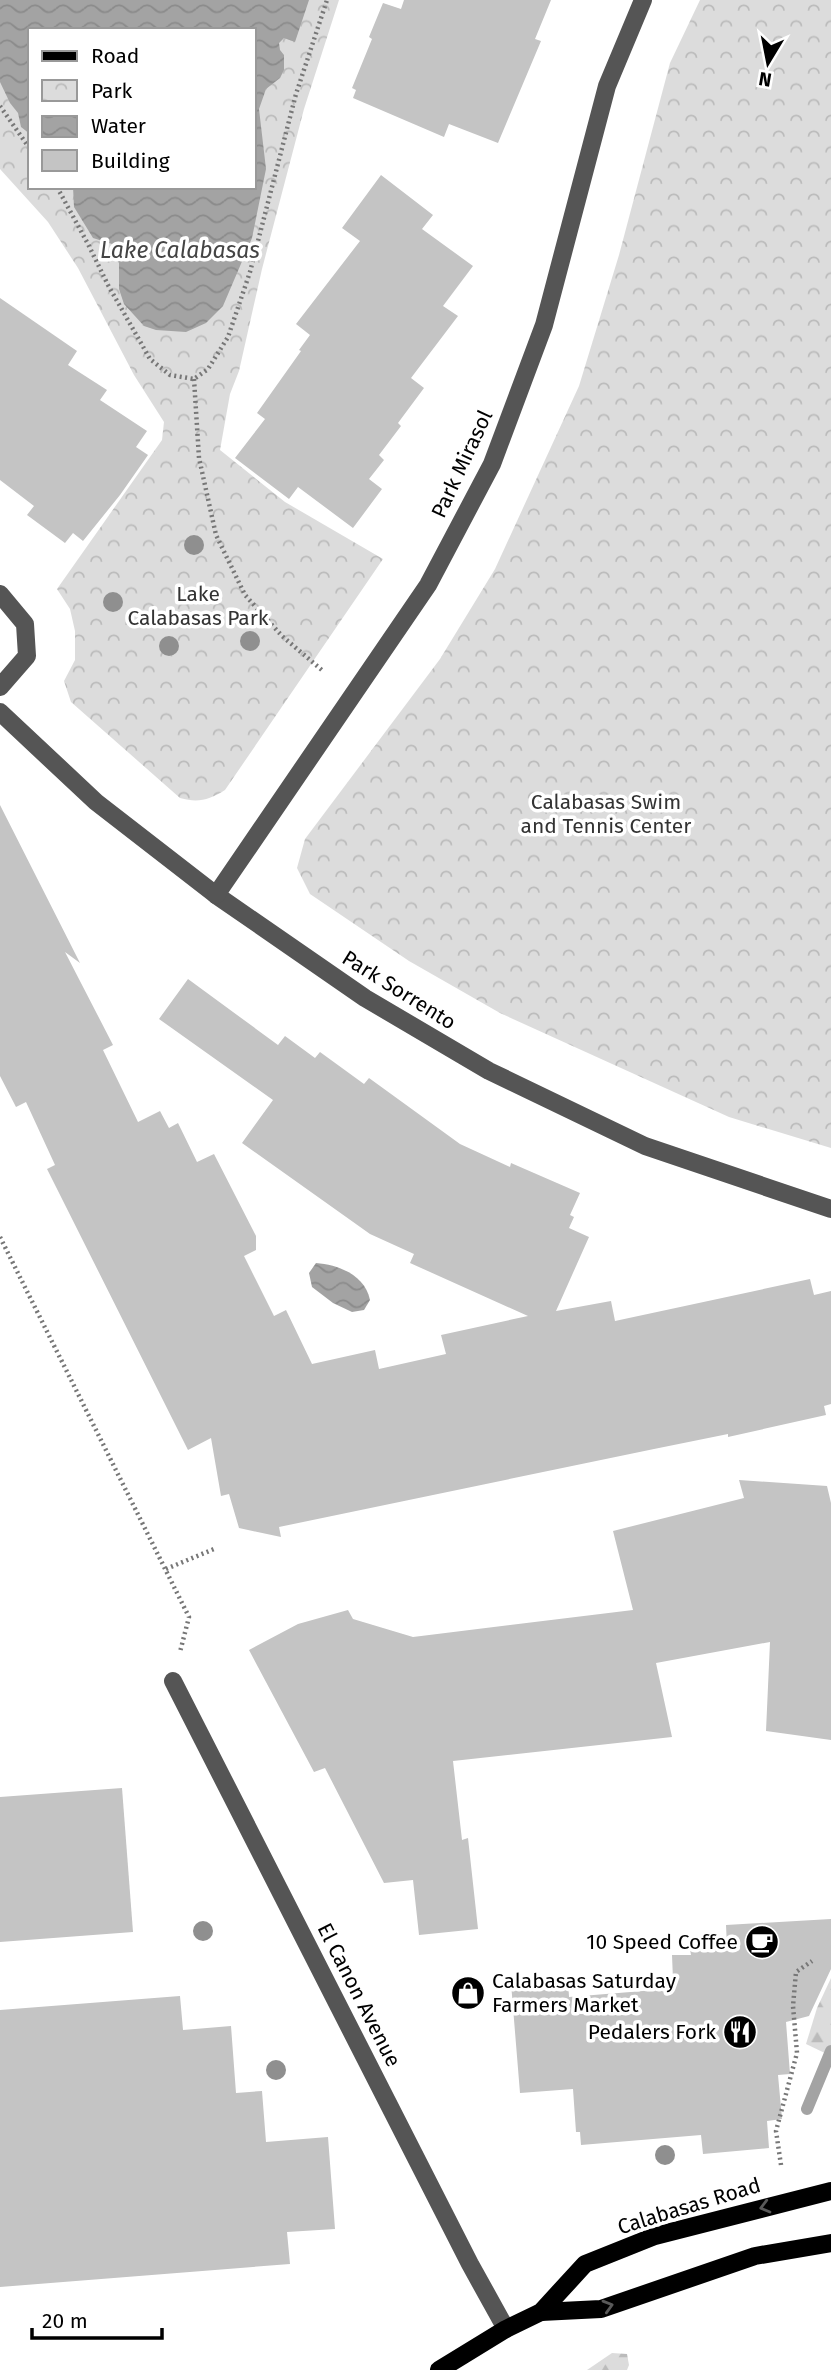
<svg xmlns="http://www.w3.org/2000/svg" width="831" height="2370" viewBox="0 0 831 2370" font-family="'Fira Sans',sans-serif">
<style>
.forest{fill:url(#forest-firs)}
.park{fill:url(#park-crowns);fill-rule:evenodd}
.water{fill:url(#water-waves)}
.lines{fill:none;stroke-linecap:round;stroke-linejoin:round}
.stream{stroke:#a3a3a3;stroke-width:12}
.building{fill:#c4c4c4}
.path{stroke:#777;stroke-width:4.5;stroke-dasharray:2 3.5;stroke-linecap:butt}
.minor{stroke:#555;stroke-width:18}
.major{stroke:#000;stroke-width:18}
.tree{fill:#8f8f8f}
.oneway{stroke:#595959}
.labels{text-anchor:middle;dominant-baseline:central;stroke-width:7;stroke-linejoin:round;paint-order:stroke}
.street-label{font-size:21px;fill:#000;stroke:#fff}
.park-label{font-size:21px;fill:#333;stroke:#fff}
.poi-label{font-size:21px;fill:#000;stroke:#fff;text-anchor:end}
.water-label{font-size:23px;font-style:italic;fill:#444;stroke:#fff}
</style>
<defs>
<pattern id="forest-firs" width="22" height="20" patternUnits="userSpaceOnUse" patternTransform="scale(1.75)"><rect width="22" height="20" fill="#dcdcdc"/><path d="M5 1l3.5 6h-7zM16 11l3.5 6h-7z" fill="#bbb"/></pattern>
<pattern id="park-crowns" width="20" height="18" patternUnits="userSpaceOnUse" patternTransform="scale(1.75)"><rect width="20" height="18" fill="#dcdcdc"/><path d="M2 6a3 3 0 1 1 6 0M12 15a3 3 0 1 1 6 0" fill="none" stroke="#bbb"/></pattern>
<pattern id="water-waves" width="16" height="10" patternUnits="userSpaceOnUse" patternTransform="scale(1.75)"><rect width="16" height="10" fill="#a3a3a3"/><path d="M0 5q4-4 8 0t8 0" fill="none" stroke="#8b8b8b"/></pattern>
</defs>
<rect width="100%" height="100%" fill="#fff"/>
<g class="forest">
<polygon points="831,1978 831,2056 806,2044 817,2008"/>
<polygon points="612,2353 627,2354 629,2365 627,2370 587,2370"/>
</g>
<g class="park">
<path d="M0,0H339L304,109L262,269L239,371L230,394L220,450L285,502L383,559L225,790C209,800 198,803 180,798L71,702L64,681L75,660V631L70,609L57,589L162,440L164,422L134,375L78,268L48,222L0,169ZM30,30H254V187H30Z"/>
<polygon points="700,0 831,0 831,1148 729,1117 500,1013 409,961 310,894 297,868 305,839 440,659 495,569 579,386 619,255 670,63"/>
</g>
<g class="water">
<polygon points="0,0 309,0 295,42 284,38 279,43 280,50 284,55 284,70 280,78 266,89 259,109 266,169 252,238 223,306 206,323 186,332 156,330 144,326 124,304 119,289 119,257 112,244 93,238 74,207 73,187 254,187 254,30 30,30 30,134 21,127 18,113 10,103 0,82"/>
<path d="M316,1263C339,1265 365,1275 370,1300L364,1310L352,1312L333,1303L312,1287L309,1273Z"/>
</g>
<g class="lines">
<polyline class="stream" points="807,2109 831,2051"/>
</g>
<g class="building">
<polygon points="404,0 551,0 535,39 541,41 498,143 449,124 444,137 353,98 356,90 352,88 372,39 369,37 383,3 401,9"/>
<polygon points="381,175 433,215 422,229 473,266 443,306 458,316 411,378 424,388 398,423 401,426 379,455 384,460 369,479 382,489 353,528 298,487 289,499 235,458 265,419 257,413 301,351 299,350 310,335 296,324 360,241 342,228"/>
<polygon points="0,298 77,351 68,365 107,390 100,400 147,431 136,447 148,455 120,495 83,541 73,533 65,543 27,515 34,506 0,480"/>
<polygon points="0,805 80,963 65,952 113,1045 103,1050 138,1122 160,1111 169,1128 178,1123 197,1162 214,1154 256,1236 256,1250 244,1256 274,1316 286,1310 312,1364 375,1350 379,1369 446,1354 441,1335 528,1316 410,1263 414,1254 370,1234 242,1143 273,1100 159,1019 188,979 278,1045 285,1036 315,1058 320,1052 364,1084 369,1078 460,1144 510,1167 511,1163 580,1193 570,1215 574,1217 569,1228 589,1237 556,1311 611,1301 615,1321 810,1279 814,1295 831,1291 831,1404 824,1406 826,1415 728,1437 728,1434 654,1449 279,1527 281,1537 239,1528 229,1494 221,1496 211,1438 188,1450 47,1169 55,1165 26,1102 16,1107 0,1076"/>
<polygon points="739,1480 827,1486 831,1503 831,1740 766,1731 770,1642 656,1663 672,1737 453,1761 462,1840 468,1838 478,1929 419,1935 413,1880 384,1883 325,1768 314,1772 249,1650 298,1624 348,1610 353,1619 413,1637 633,1610 613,1531 744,1498"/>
<polygon points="122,1788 133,1932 0,1942 0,1797"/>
<polygon points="831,1919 831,1969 809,2016 786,2022 790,2074 778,2075 782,2119 767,2121 769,2148 703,2154 701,2135 581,2145 580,2132 576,2132 573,2089 520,2093 511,1983 568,1978 569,1997 655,1990 655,1981 673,1980 672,1955 691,1955 690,1949 727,1947 726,1925"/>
<polygon points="180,1996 183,2030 231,2026 236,2093 262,2091 266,2142 328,2137 335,2229 287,2232 290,2264 0,2287 0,2010"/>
</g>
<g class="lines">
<g class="path">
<polyline points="0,106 30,149"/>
<polyline points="57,187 88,244 108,285 150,359 170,375 194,379 208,369 228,337 250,272 296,94 327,0"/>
<polyline points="194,379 199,458 216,535 245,595 282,636 323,671"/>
<polyline points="0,1237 189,1617 180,1652"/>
<polyline points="166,1569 214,1549"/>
<polyline points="781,2165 776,2131 797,2053 793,2006 796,1972 812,1961"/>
</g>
<g class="minor">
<polyline points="0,594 25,624 27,656 0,687"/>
<polyline points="0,712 96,802 216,895 365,998 489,1071 645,1146 831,1209"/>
<polyline points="216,895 428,585 492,464 544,325 607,86 643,0"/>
<polyline points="173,1681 470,2264 506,2329"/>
</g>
<g class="major">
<polyline points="541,2312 601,2309 755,2256 831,2243"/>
<polyline points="439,2370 506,2329 541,2312 585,2264 655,2236 831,2191"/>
</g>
</g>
<g class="tree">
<circle cx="194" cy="545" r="10"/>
<circle cx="113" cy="602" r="10"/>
<circle cx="250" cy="641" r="10"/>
<circle cx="169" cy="646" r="10"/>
<circle cx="203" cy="1931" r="10"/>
<circle cx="276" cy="2070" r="10"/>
<circle cx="665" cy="2155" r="10"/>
</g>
<defs><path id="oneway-chevron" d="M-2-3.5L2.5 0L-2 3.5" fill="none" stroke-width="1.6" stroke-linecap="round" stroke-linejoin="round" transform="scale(1.75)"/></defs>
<g class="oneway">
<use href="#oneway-chevron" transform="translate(765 2207) rotate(165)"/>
<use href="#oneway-chevron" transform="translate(608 2306) rotate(-16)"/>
</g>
<defs>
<g id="cafe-disc" transform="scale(1.75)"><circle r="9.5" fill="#000" stroke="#fff"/><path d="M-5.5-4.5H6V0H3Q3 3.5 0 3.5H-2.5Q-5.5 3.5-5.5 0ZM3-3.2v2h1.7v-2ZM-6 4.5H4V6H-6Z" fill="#fff"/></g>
<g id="shop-disc" transform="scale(1.75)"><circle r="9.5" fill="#000" stroke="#fff"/><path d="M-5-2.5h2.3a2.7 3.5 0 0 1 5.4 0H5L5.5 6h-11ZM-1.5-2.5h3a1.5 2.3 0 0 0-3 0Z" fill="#fff"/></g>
<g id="restaurant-disc" transform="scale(1.75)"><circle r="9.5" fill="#000" stroke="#fff"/><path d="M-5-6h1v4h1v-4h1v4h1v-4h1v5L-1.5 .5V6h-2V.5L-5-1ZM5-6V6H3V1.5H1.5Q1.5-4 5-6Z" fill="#fff"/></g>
</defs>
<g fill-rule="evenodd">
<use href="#cafe-disc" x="762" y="1942"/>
<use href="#shop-disc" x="468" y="1993"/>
<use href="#restaurant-disc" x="740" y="2032"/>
</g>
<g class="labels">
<g class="street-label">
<text transform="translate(462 464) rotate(-65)">Park Mirasol</text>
<text transform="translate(399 990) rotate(32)">Park Sorrento</text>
<text transform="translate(359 1995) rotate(63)">El Canon Avenue</text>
<text transform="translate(689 2206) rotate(-17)">Calabasas Road</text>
</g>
<g class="park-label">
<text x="198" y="594">Lake<tspan x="198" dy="24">Calabasas Park</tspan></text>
<text x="606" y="802">Calabasas Swim<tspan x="606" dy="24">and Tennis Center</tspan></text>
</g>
<g class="poi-label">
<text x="738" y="1942">10 Speed Coffee</text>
<text x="492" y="1981" text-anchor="start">Calabasas Saturday<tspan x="492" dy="24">Farmers Market</tspan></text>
<text x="716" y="2032">Pedalers Fork</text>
</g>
<g class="water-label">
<text x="180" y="250">Lake Calabasas</text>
</g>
</g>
<rect x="28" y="28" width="228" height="161" fill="#ffffff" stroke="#999999" stroke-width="2"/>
<rect x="42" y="51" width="35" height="10" fill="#000000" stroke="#999999" stroke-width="2"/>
<text x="91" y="63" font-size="21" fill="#000000">Road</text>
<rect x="42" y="80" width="35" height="21" fill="url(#park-crowns)" stroke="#999999" stroke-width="2"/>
<text x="91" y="98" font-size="21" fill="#000000">Park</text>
<rect x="42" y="116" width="35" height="21" fill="url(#water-waves)" stroke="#999999" stroke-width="2"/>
<text x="91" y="133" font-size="21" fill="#000000">Water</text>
<rect x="42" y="150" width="35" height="21" fill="#c4c4c4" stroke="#999999" stroke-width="2"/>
<text x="91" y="168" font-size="21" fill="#000000">Building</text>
<g transform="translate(768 63) rotate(190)" stroke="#ffffff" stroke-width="5" paint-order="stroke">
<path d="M0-5L12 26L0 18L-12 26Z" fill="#000000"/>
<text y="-10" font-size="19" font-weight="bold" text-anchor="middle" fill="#000000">N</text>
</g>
<path d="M32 2328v10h130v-10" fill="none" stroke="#000000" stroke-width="3.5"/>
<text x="42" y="2328" font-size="21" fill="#000000" stroke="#ffffff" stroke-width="5" paint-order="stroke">20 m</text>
</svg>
